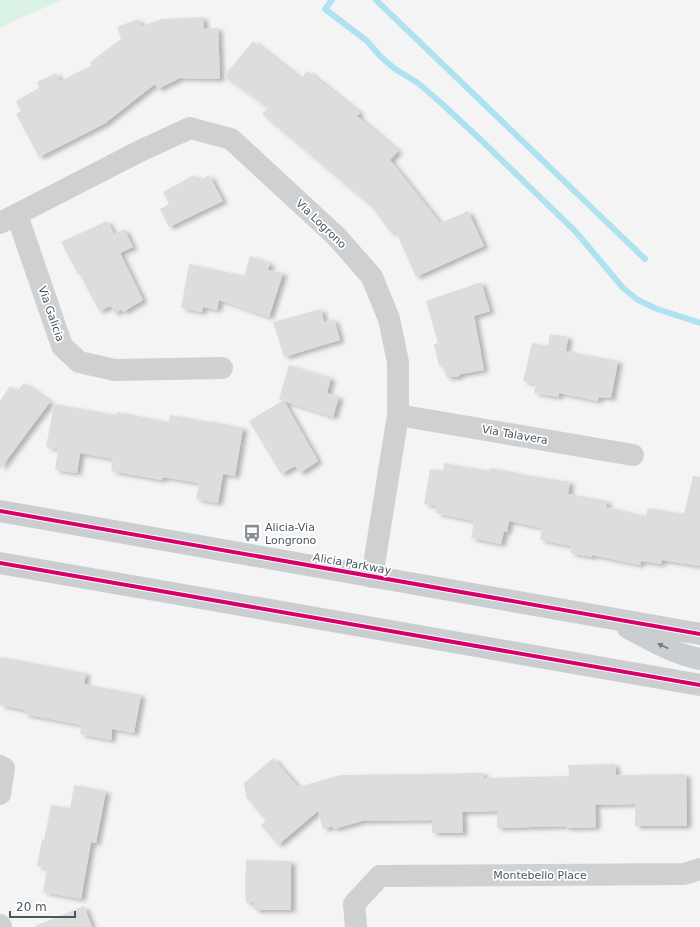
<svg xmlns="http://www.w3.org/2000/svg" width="700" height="927" viewBox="0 0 700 927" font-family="'DejaVu Sans',sans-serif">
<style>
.green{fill:#d9f2e3}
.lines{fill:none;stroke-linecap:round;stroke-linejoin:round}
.stream{stroke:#aee2f0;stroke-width:6}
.building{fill:#ddddde;filter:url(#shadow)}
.minor{stroke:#ced0d2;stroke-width:22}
.tertiary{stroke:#ced0d2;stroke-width:22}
.primary{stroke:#caced1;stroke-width:22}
.cycleway-casing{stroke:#fff;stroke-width:6}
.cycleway{stroke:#d6006c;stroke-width:4}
.oneway{fill:#707a83}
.labels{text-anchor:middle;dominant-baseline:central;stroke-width:3.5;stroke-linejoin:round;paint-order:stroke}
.street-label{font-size:11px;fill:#4a5661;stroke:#fff}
.poi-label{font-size:11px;fill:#4a5661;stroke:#fff;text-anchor:start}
</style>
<defs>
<filter id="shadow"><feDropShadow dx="4.5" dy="2.5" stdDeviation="2" flood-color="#0004"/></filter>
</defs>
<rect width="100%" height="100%" fill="#f4f4f4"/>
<polygon class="green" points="0,0 63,0 13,21 0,29"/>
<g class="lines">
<g class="stream">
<polyline points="332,0 325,9 367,41 381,57 395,69 418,83 440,102 482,141 576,232 623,288 638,300 657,309 700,323"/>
<polyline points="376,0 645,259"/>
</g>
</g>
<g class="building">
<polygon points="203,17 204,29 218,28 220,79 180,78 158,89 155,84 104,124 39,157 16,114 21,111 16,101 39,88 37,82 56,73 60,81 92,65 90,62 121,39 117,27 138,19 141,26 162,19"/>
<polygon points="253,41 301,79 307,71 360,113 357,116 398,151 390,160 440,223 468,211 484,246 416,277 395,230 391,233 372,207 262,114 268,108 224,76"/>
<polygon points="194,175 198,181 209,175 223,201 169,227 160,209 169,204 163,192"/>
<polygon points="107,221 114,234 124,229 133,247 120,253 143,300 123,312 121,309 114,314 111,306 99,311 79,273 78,274 61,242"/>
<polygon points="250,256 270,263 268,270 283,273 269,317 219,300 217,310 203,307 202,312 181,308 189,264 244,276"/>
<polygon points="481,282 490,311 474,316 484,370 461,374 457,377 446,377 443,365 439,366 434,344 438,343 426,301"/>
<polygon points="321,309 324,322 334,319 340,340 284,357 273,322"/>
<polygon points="550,334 568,337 566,351 618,361 611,398 599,397 598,401 559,393 559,397 534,393 535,384 523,381 532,343 548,346"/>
<polygon points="289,365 331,378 327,393 339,397 333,417 284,401 318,461 300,473 295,466 281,474 249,421 282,401 279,399"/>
<polygon points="24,383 50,402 0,469 0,401 10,386 17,391"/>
<polygon points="54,404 116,415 117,412 169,422 170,415 210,422 210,421 243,428 235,476 223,474 218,503 196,499 199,483 163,477 162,480 111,471 113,459 80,453 77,473 55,470 58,449 46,447"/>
<polygon points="444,463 489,471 490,468 519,473 519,474 570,482 568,494 607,501 606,507 646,516 648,508 684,514 693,476 700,477 700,566 662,560 661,564 641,561 640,565 592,555 592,557 570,553 571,546 540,540 542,528 509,521 507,532 504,531 501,544 471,538 474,521 436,513 437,506 424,504 430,469 443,471"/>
<polygon points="0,657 86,673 84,684 141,695 134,733 112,729 111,740 80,734 82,725 24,714 25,710 0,705"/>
<polygon points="273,758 298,787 341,775 484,773 484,778 569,776 568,765 615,764 616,775 686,774 687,826 635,826 635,804 595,805 596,827 566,828 566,826 497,828 497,811 462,812 463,833 432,833 432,820 362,821 334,829 333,826 323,829 318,811 278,845 261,825 266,821 246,797 244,783"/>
<polygon points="74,785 106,791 96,843 91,842 81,899 43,892 47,868 37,866 42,839 44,840 51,805 70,808"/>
<polygon points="246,860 291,861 291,910 254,910 254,903 246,903 245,887"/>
<polygon points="84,906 92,927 35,927 35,926"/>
</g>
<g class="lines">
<g class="minor">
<polyline points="17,215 62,346 79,362 115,370 222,368"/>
<polyline points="0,223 140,151 190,128 231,139 337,237 372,277 389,319 398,362 398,415 372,577"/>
<polyline points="398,415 633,455"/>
<polyline points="0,766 4,768 0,794"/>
<polyline points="0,925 1,927"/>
<polyline points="356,927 354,904 380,876"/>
</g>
<polyline class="tertiary" points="380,876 684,874 700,869"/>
<g class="primary">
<polyline points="0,511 700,634"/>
<polyline points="0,563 700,685"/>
<path d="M628,628C651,640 674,654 700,659"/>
</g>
<g class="cycleway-casing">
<g id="cycleway">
<polyline points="0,511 700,634"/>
<polyline points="0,563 700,685"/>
</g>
</g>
<use href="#cycleway" class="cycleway"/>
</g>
<defs><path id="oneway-solid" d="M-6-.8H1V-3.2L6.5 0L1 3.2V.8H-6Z"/></defs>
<use class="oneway" href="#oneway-solid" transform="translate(663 646) rotate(-155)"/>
<defs>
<g id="bus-bare" transform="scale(1.38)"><path d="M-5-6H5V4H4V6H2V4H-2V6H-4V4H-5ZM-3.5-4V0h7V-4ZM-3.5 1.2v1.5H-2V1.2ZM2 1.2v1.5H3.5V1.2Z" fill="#868d94" stroke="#fff" stroke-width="2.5" paint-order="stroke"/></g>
</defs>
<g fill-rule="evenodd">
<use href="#bus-bare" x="252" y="533"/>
</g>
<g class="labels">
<g class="street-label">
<text transform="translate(321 224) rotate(44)">Via Logrono</text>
<text transform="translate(51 314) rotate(71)">Via Galicia</text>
<text transform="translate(515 435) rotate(10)">Via Talavera</text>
<text transform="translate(352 564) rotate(10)">Alicia Parkway</text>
<text x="540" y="875">Montebello Place</text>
</g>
<g class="poi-label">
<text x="265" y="527">Alicia-Via<tspan x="265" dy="13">Longrono</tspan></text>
</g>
</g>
<path d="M10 911v6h65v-6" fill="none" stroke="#4a5661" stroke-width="2"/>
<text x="16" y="911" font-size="12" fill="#4a5661" stroke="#ffffff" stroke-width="3" paint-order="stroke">20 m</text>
</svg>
